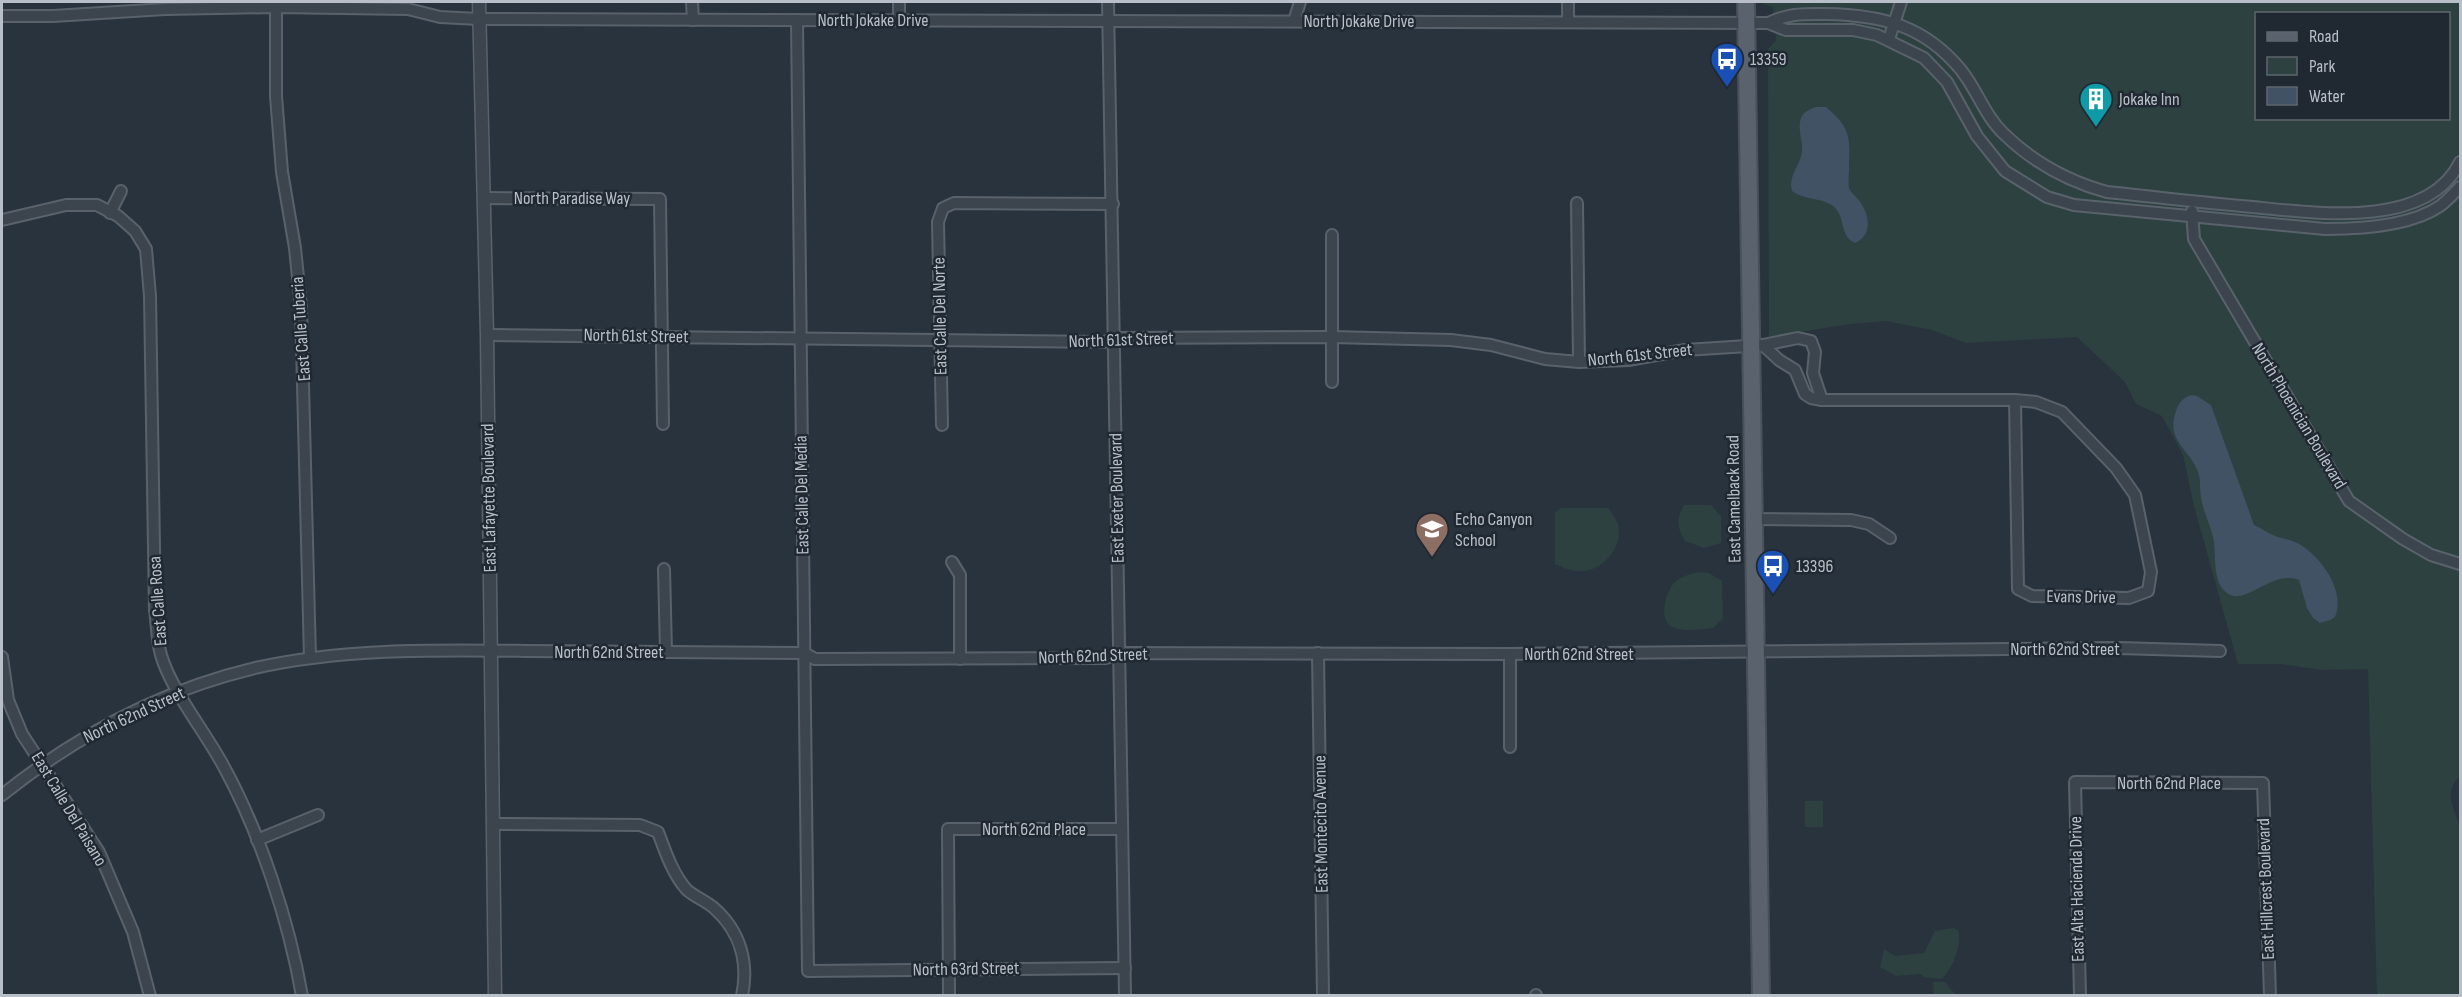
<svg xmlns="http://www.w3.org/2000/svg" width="2462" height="997" viewBox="0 0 2462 997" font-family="'Sofia Sans Condensed',sans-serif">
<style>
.green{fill:#2d4140;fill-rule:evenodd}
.water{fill:#405264}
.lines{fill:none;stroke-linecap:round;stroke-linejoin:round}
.minor-casing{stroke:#59626b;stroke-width:14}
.tertiary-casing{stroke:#59626b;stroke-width:15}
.primary-casing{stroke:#485059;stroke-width:20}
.minor{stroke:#3c444d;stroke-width:10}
.tertiary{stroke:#3c444d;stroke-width:12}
.primary{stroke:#5a636d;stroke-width:16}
.labels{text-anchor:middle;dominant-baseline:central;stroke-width:5;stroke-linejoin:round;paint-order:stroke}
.street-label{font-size:18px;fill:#b8bfc8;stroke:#202932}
.poi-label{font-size:18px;fill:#b8bfc8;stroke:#202932;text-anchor:start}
</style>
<rect width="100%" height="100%" fill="#28333d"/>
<g class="green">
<path d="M1764,2H2460V776C2441,794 2457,810 2460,831C2462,838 2459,842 2460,850V995H2377L2368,669L2323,670L2281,664H2238L2194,506L2183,455L2162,416L2136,404L2125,382L2077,337L1966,343L1932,330L1886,321L1850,324L1769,337L1768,49L1776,40L1773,7L1764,4ZM2256,14H2448V118H2256Z"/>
<path d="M1684,505H1711L1721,516V543L1704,548L1685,541C1677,528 1676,519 1684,505Z"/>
<path d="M1561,508H1608C1611,512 1616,518 1618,524C1624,547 1602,573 1578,571C1570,571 1562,567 1555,564V513Z"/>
<path d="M1699,572L1709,573L1722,581L1723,618L1713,628C1702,629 1685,632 1675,628C1657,623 1665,593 1674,583C1681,576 1690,574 1699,572Z"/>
<rect x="1805" y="801" width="18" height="26"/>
<path d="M1953,928L1958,930C1963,942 1952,972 1941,979L1924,977L1920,974L1896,976L1880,967L1884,949L1895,956L1924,953L1935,931Z"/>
<polygon points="1933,982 1945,982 1956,995 1934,995"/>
</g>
<g class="water">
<path d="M1816,107H1826C1851,128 1850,137 1849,169C1849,174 1848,183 1849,188C1851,193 1858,198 1861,203C1870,217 1872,236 1855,243C1839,236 1846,216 1833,206C1821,197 1806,201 1792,191C1788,175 1800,167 1802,151C1803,141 1797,128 1801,118C1804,111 1811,109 1816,107Z"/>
<path d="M2191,395L2197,396L2211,405L2254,525C2261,528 2268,533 2275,536C2283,539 2294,540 2301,545C2322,558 2346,592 2335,617L2330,620L2320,623L2313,618L2307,608L2299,580C2272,569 2245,607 2227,593C2211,582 2217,554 2213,537C2210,524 2203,511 2201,498C2200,492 2200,486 2200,480C2196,451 2164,444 2176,411C2179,402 2183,398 2191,395Z"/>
</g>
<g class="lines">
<g class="minor-casing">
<g id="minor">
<polyline points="276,2 276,96 282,172 295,248 301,307 310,658"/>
<polyline points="692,2 693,20"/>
<polyline points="899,2 899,20"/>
<polyline points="1108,2 1125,996"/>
<polyline points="1568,2 1568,21"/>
<path d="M2,16H53L165,9L276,7L408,9L440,17L479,19L1768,23L1786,30H1853L1877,35L1924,58L1947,82L1977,136L2005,171L2047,197L2074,205L2325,229C2359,229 2411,226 2440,206C2447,201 2454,193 2460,187"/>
<polyline points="797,20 808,971 1125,968"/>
<polyline points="1294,21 1300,2"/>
<path d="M1768,23C1790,13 1803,14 1826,14C1881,15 1924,25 1961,70C1977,90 1985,116 2004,134C2034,163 2067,181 2107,192C2156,197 2204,203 2253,207C2314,213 2427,230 2460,162"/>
<polyline points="1889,39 1901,2"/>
<polyline points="484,198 660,199 663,424"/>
<polyline points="1577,203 1579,362"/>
<polyline points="2192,211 2194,239 2349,501 2403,539 2431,555 2460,564"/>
<polyline points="110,213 121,191"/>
<path d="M2,220L66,205H97L118,216L135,231L146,249L150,296L155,610C157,624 157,641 161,655C171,690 206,733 224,767C260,833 289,921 302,996"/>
<polyline points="1332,235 1332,382"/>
<polyline points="487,335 1104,342 1115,338 1332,337 1451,340 1491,345 1545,359 1579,362 1628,360 1685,350 1763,345 1798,338 1811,341 1815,352 1813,373 1822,400"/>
<polyline points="1763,345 1779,360 1795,370 1805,394 1811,398 1822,400 2015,400 2036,402 2062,412 2116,468 2135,495 2151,572 2148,591 2129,598 2032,596 2018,589 2015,400"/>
<polyline points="942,425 938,222 943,208 954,203 1113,204"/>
<polyline points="1754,519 1851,520 1869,524 1890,538"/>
<polyline points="952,562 960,575 960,659"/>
<polyline points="664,569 666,652"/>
<polyline points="1318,653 1323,996"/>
<polyline points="2,657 8,700 22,734 99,852 133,932 150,996"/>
<polyline points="1510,747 1510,654"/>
<path d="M2,795C76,736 162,690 255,668C344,648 437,650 527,651C619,652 712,652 804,653L815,659L1106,658L1120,653L1510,654L2119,648L2220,651"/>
<path d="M493,824L640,825L658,832C665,851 673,875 687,890C695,897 706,901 714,908C740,931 749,962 742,996"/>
<polyline points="257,840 318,815"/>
<polyline points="1536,995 1536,996"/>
<polyline points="949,996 948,829 1121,829"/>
<polyline points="2080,996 2075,782 2263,783 2270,996"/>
</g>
</g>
<g class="tertiary-casing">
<polyline id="tertiary" points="479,2 487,335 495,996"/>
</g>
<g class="primary-casing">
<polyline id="primary" points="1746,2 1761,996"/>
</g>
<use href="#minor" class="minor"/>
<use href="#tertiary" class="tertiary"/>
<use href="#primary" class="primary"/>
</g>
<defs>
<g id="bus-pin" transform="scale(1.725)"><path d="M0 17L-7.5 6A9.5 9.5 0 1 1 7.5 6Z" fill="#1a4fb4" stroke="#202932"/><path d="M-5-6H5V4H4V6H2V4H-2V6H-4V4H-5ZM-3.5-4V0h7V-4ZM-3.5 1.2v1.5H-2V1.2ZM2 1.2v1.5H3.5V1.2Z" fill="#fff"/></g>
<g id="building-pin" transform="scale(1.725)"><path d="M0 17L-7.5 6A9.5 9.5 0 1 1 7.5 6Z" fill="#0f9aa8" stroke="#202932"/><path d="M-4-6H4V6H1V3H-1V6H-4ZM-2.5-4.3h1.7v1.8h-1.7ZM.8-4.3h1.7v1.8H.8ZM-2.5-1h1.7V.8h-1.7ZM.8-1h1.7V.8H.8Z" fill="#fff"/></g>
<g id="school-pin" transform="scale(1.725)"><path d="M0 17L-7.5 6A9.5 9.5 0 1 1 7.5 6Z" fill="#8d6e63" stroke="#202932"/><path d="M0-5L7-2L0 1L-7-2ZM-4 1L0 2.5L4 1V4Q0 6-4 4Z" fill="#fff"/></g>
</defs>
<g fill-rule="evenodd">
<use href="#bus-pin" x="1727" y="59"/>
<use href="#building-pin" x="2096" y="99"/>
<use href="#school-pin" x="1432" y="529"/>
<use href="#bus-pin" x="1773" y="566"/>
</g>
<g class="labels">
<g class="street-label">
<text x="873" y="20">North Jokake Drive</text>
<text x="1359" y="21">North Jokake Drive</text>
<text x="572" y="198">North Paradise Way</text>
<text transform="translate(940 316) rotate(-91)">East Calle Del Norte</text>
<text transform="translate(301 329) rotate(-94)">East Calle Tuberia</text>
<text transform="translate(636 336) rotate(1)">North 61st Street</text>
<text transform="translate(1121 340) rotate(-2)">North 61st Street</text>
<text transform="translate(1640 355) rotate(-6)">North 61st Street</text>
<text transform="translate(2299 416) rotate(59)">North Phoenician Boulevard</text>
<text transform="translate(802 495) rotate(-91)">East Calle Del Media</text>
<text transform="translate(489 498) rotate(-91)">East Lafayette Boulevard</text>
<text transform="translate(1117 498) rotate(-91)">East Exeter Boulevard</text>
<text transform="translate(1734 499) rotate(-91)">East Camelback Road</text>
<text transform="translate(2081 597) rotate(1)">Evans Drive</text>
<text transform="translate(158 601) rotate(-94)">East Calle Rosa</text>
<text x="2065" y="649">North 62nd Street</text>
<text x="609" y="652">North 62nd Street</text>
<text x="1579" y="654">North 62nd Street</text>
<text transform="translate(1093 656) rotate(-2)">North 62nd Street</text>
<text transform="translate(134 715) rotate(-25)">North 62nd Street</text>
<text x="2169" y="783">North 62nd Place</text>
<text transform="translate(69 809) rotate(59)">East Calle Del Paisano</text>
<text transform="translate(1321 824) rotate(-91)">East Montecito Avenue</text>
<text x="1034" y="829">North 62nd Place</text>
<text transform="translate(2077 889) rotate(-91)">East Alta Hacienda Drive</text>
<text transform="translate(2266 889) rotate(-92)">East Hillcrest Boulevard</text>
<text transform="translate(966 969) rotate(-1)">North 63rd Street</text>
</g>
<g class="poi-label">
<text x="1750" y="59">13359</text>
<text x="2119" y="99">Jokake Inn</text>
<text x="1455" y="519">Echo Canyon<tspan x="1455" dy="21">School</tspan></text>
<text x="1796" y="566">13396</text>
</g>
</g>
<rect width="2462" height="997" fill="none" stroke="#b8bfc8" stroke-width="6"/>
<rect x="2255" y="12" width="195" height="108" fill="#202932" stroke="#5d656e" stroke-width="1.5"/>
<rect x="2267" y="32" width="30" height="9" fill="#5a636d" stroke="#5d656e" stroke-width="1.5"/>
<text x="2309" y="42" font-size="18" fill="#b8bfc8">Road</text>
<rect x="2267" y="57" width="30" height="18" fill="#2d4140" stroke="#5d656e" stroke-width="1.5"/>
<text x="2309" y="72" font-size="18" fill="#b8bfc8">Park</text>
<rect x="2267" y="87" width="30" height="18" fill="#405264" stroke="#5d656e" stroke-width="1.5"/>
<text x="2309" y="102" font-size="18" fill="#b8bfc8">Water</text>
</svg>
